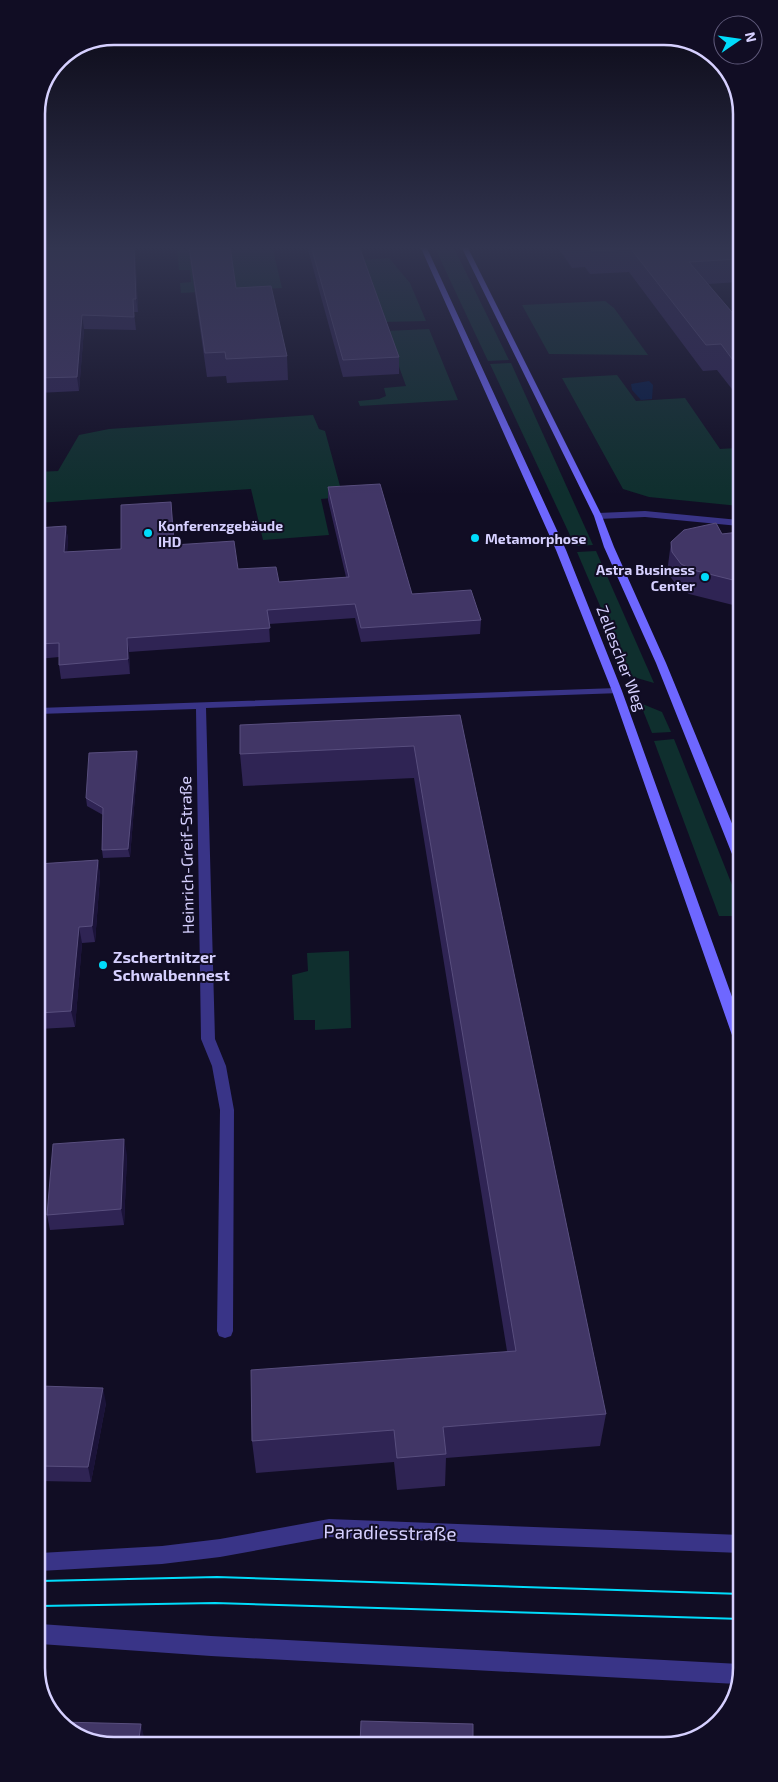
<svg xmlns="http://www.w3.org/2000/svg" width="778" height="1782" viewBox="0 0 778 1782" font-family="'Exo 2',sans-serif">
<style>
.green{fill:#0f2f2e}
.water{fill:#061b44}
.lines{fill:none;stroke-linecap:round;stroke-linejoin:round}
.street{fill:#393487;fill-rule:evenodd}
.secondary{fill:#6e67ff;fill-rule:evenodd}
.tram{stroke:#00dcfb;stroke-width:2}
.wall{fill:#2f2454}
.shaded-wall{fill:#1b1339}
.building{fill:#413666;stroke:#584e7e}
.poi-dot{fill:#00dcfb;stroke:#110d24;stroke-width:2}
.labels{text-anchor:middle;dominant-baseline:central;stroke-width:4;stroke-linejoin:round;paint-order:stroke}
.far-poi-label{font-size:14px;font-weight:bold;fill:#d6d0ff;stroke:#110d24;text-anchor:start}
.street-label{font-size:16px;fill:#d6d0ff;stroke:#110d24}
.poi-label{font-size:16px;font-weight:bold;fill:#d6d0ff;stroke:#110d24;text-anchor:start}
.near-street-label{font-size:19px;fill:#d6d0ff;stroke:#110d24}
.rim{fill:none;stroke:#d6d0ff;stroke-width:2.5}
</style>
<rect width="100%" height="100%" fill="#110d24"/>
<g class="green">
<polygon points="177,246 272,246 282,288 181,293 180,283 191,282 190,270 179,270"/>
<polygon points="434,246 453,246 509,360 488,361"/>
<polygon points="389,258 410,283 426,321 383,322 361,260"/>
<polygon points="605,301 614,308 648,355 549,354 522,305"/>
<polygon points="429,329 458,400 360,406 358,401 379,399 386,396 384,388 406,386 386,331"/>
<polygon points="511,363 593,545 575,546 490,364"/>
<polygon points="617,375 636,401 685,398 720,449 736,448 739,452 739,506 649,497 623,489 562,378"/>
<polygon points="313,415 319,429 325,431 343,497 321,499 329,535 263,540 251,489 37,503 37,472 58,471 79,435 109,429"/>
<polygon points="596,551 654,683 630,676 577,552"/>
<polygon points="640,703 662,712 671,732 652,733"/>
<polygon points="674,739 740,905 740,916 719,916 654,741"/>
<polygon points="349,951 351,1028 315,1030 315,1020 294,1020 292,975 308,971 307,953"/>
</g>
<polygon class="water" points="649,381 653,385 652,399 641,400 632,390 631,384"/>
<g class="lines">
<g class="street">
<polygon points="645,511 739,520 739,526 645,517 598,519 594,516 598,513"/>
<polygon points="617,688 622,691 621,693 206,708 215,1039 226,1066 234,1110 233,1331 231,1336 225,1338 219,1336 217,1331 220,1110 212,1066 201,1039 196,709 38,714 38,708"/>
<polygon points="329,1519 741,1535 741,1553 329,1537 220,1557 162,1564 40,1571 40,1553 162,1546 220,1539"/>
<polygon points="40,1624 211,1636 740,1664 742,1668 737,1684 211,1656 40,1644"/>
</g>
<g class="secondary">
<polygon points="420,246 426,246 566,550 622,691 740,1019 740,1043 735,1042 733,1038 612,691 556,550"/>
<polygon points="461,246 467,246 602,516 614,547 666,663 740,843 740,863 734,859 656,663 604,547 594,516"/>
</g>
<g class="tram">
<polyline points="40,1581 217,1577 742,1594"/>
<polyline points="40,1606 215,1603 742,1619"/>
</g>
</g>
<g class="wall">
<polygon points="37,246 135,246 138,312 134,312 136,330 84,329 79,391 37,393"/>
<polygon points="189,246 230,246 236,288 287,356 288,380 227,383 226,376 207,377 190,259"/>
<polygon points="307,246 359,246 399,357 399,374 343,377"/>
<polygon points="557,246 738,246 738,282 708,284 737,318 738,318 739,398 717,370 703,371 629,272 590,274 585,267 572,268"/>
<polygon points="328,487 412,594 481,620 480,634 361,642 355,618 269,624 270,642 129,652 130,674 61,679 59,665 59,657 38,659 37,528 66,526 68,540 67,552 121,549 171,502 175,545 238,569 279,582 346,577 328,500"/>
<polygon points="739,532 739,615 733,605 689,594 678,587 669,575 668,565 671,542 722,534"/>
<polygon points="460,715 606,1414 600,1446 446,1458 445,1486 397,1490 394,1462 256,1473 252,1441 507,1351 414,778 243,786 240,754"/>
<polygon points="137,751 138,759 130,857 103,858 102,850 103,815 87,806 86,798"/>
<polygon points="98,860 100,876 95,942 82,943 75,1027 39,1029 38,864"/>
<polygon points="127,1155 124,1225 50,1230 47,1215"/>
<polygon points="40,1386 106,1403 91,1482 40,1481"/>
</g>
<g class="shaded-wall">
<polygon points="134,246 135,246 138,312 136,299"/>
<polygon points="82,315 84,329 79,391 77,377"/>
<polygon points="66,526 68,540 66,566 64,552"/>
<polygon points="127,638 129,652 130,674 128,659"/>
<polygon points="137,751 138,759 130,857 128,849"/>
<polygon points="98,860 100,876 95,942 92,926"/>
<polygon points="79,927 82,943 75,1027 71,1011"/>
<polygon points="124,1139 127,1155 124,1225 121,1209"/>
<polygon points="103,1388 106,1403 91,1482 88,1467"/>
<polygon points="141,1724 144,1737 143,1745 138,1745"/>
</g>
<g class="building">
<polygon points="37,246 134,246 136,299 133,299 134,317 82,315 77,377 37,378"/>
<polygon points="189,246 230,246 236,288 271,286 287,356 226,359 225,352 205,353"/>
<polygon points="311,246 359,246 399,357 343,360"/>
<polygon points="588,246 738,246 738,259 689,262 737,318 738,318 738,367 721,344 706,345 631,249 592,251"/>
<polygon points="380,484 412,594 471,590 481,620 361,628 355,604 267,610 270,628 127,638 128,659 59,665 59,643 38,644 37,528 66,526 64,552 121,549 121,505 171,502 174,545 234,541 238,569 276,567 279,582 349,577 328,487"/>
<polygon points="716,523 722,534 739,532 739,584 737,581 693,570 681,564 672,552 671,542 684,530"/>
<polygon points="460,715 606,1414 443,1427 446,1454 397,1458 394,1430 252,1441 251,1370 516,1351 414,746 240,754 240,725"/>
<polygon points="137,751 128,849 102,850 103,808 86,798 89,753"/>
<polygon points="98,860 92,926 79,927 71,1011 39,1013 38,864"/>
<polygon points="124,1139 121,1209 47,1215 53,1144"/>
<polygon points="40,1386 103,1388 88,1467 40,1466"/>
<polygon points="361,1721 473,1724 473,1743 360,1744"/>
<polygon points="61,1722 141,1724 138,1745 108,1746 66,1730"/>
</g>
<linearGradient id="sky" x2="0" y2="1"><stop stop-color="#090714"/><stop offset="0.5" stop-color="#323550"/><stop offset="1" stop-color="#323550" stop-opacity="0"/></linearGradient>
<rect width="778" height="495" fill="url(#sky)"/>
<g class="poi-dot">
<circle cx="148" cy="533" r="5"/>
<circle cx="475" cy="538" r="5"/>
<circle cx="705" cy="577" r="5"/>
<circle cx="103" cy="965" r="5"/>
</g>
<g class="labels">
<g class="far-poi-label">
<text x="158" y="525">Konferenzgebäude<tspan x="158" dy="16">IHD</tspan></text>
<text x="485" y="538">Metamorphose</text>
<text x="695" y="569" text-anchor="end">Astra Business<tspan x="695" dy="16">Center</tspan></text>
</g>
<g class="street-label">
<text transform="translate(622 658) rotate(69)">Zellescher Weg</text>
<text transform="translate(186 855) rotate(-91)">Heinrich-Greif-Straße</text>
</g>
<g class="poi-label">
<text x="113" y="956">Zschertnitzer<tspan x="113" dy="18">Schwalbennest</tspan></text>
</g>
<g class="near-street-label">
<text transform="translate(390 1532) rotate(1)">Paradiesstraße</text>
</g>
</g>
<path d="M0 0H778V1782H0ZM114 45H664A69 69 0 0 1 733 114V1668A69 69 0 0 1 664 1737H114A69 69 0 0 1 45 1668V114A69 69 0 0 1 114 45Z" fill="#110d24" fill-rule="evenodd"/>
<path class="rim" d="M114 45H664A69 69 0 0 1 733 114V1668A69 69 0 0 1 664 1737H114A69 69 0 0 1 45 1668V114A69 69 0 0 1 114 45Z"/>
<g transform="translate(738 40) rotate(77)"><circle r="24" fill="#110d24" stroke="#605b7c"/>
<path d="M0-4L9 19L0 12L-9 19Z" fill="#00dcfb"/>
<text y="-8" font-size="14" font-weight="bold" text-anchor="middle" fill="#d6d0ff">N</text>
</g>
</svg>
